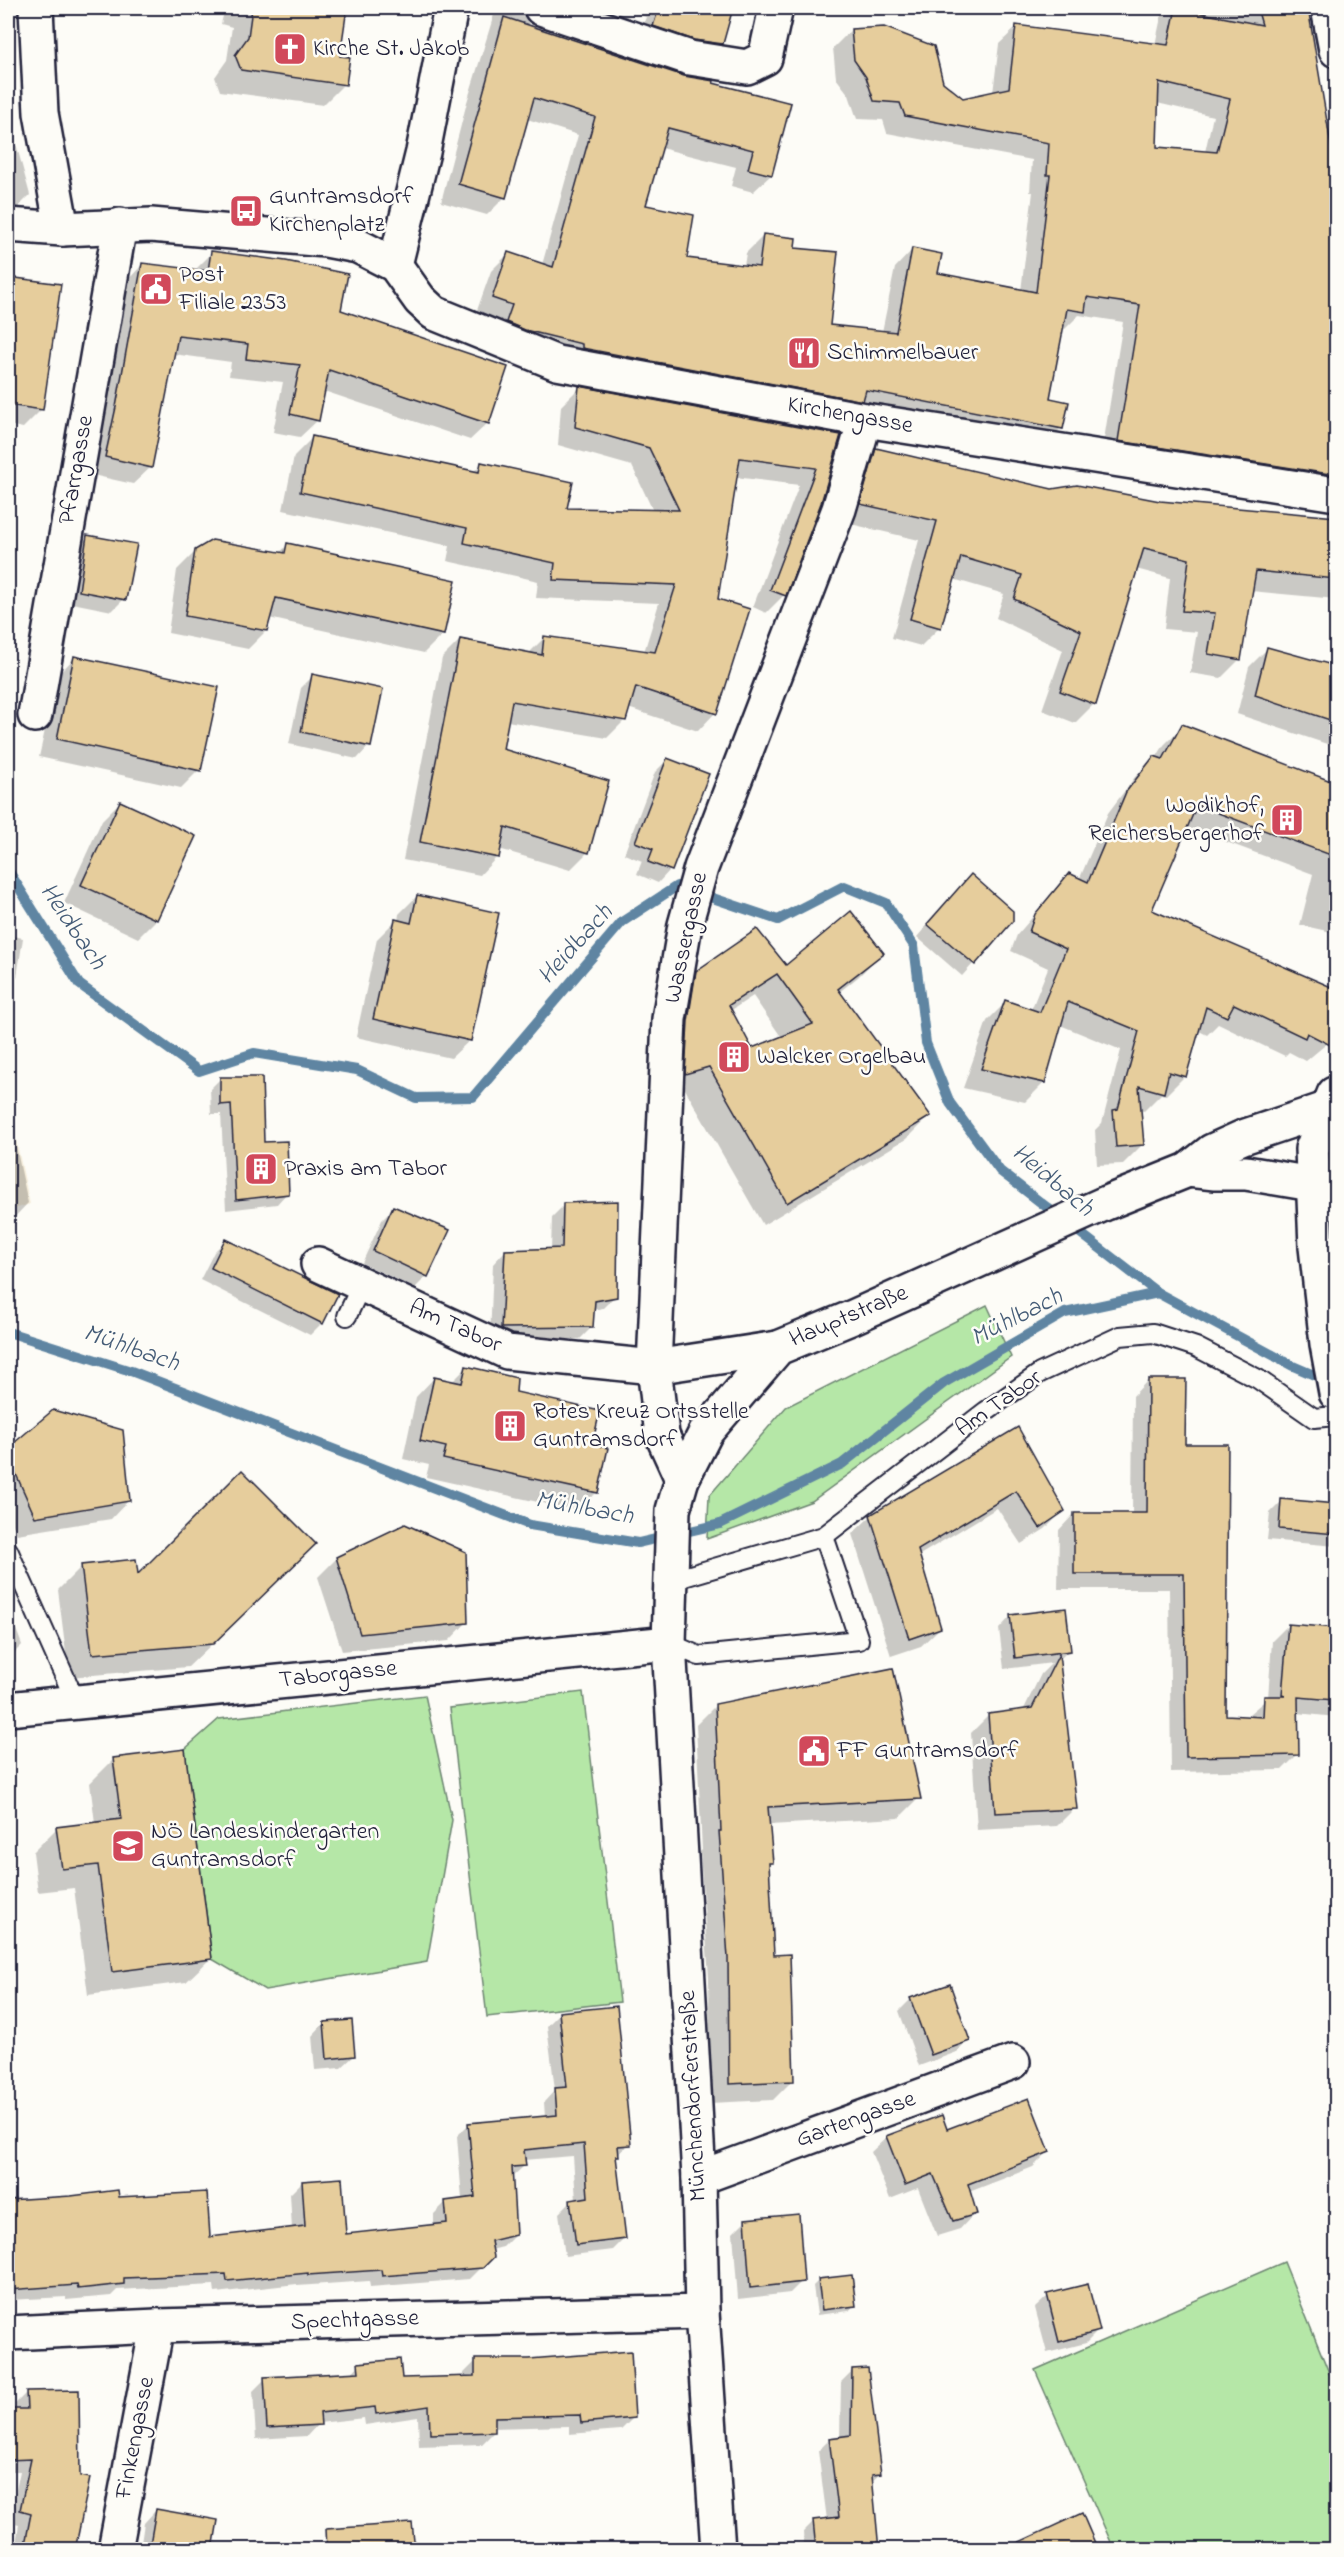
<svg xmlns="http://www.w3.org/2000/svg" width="1344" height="2557" viewBox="0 0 1344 2557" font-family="'Indie Flower',sans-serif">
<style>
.built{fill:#f6eedc}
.green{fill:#b5e7a7;stroke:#6c8471;stroke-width:1.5}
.shadow{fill:#0003;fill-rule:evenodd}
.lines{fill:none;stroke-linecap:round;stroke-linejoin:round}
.stream{stroke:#5f85a2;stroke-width:10}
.building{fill:#e6cd9c;stroke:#22223b;stroke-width:1.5;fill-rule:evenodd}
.service-casing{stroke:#22223b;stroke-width:22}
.minor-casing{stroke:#22223b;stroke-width:38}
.tertiary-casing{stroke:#22223b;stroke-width:38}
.service{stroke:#fdfcf7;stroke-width:18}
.minor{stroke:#fdfcf7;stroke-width:33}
.tertiary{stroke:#fdfcf7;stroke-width:33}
.labels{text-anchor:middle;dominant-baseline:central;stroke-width:5;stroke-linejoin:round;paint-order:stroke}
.poi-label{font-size:24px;fill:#22223b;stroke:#fdfcf7;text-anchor:start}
.street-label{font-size:24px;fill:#22223b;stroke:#fdfcf7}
.water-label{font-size:26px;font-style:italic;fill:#455c77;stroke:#fdfcf7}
</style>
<rect width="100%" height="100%" fill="#fdfcf7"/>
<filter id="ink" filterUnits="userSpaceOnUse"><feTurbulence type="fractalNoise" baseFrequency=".0167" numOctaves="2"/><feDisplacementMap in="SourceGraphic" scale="12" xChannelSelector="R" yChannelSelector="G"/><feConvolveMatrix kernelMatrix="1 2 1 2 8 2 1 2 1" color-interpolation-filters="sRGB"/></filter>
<g filter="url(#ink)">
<polygon class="built" points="9,1107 30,1204 8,1211 8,1108"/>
<g class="green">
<polygon points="987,1305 1011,1357 812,1501 707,1539 709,1496 786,1407"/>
<polygon points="583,1692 620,2002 487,2017 450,1708"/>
<polygon points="425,1695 452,1820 427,1962 265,1990 212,1959 185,1749 219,1719"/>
<polygon points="1284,2262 1336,2390 1336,2549 1114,2549 1035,2370"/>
</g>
<g class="shadow">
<polygon points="225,8 345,8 338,57 344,84 323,105 220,91 215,77 227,60 232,27 221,24"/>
<path d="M496,8H521V12L531,27L684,77L712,82L771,175L753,192L731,186L736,167L661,148L645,206L685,259L744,266L746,253L763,236L793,249L828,326L882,332L895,268L912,250L937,274L1021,291L1033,192H1030L1032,160L887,133L883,120L857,119L849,95L836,78L833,48L851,30L942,83L963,99L993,93L999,44L1017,27L1155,45L1163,8H1306L1336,180V477L1321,493L1101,458L1123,322L1079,315L1065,329L1062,328L1048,399L1061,428L1044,446L565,366L475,316L491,271L509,253L542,265L578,135L527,119L505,197L487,215L441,202L467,102ZM1157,103L1213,116L1205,152L1155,148Z"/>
<polygon points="623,8 731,8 722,44 704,61 636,44 646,17"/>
<polygon points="8,114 30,195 18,207 8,210"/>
<polygon points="212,253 340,311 488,423 470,440 324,391 318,420 300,437 273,432 283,382 229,376 231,362 173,354 151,467 133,484 88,474 125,283 142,265 194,271"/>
<polygon points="8,278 59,286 41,410 23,428 8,425"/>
<polygon points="579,388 839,436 784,595 766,613 753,607 799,485 735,477 716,600 715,713 698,731 628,708 625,720 607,738 507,721 501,750 588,852 570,870 499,849 497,857 480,875 403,860 442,658 460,640 528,654 545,637 644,652 659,603 536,598 538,581 447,561 450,546 283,510 294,456 312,438 473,472 482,464 566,510 653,511 632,466 558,445 561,406"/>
<polygon points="877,449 1052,490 1336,522 1336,599 1251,591 1240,659 1221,678 1190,673 1197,632 1164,629 1170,578 1136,569 1094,704 1075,723 1042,710 1063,650 996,618 1004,594 953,579 940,627 921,646 892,638 919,540 842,522 858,468"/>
<polygon points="88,537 124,599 112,611 67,602 76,549"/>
<polygon points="288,545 454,582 442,635 424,653 269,618 266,631 248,649 168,633 177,570 196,551 279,553"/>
<polygon points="1268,648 1336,668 1336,747 1237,714 1249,667"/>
<polygon points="75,657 199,770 181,788 39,757 57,676"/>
<polygon points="313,676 369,746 357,759 289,744 301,688"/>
<polygon points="1183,726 1336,784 1336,933 1300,925 1313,874 1186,827 1150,910 1336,991 1336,1036 1306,1061 1289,1052 1285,1056 1218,1024 1207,1035 1197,1030 1185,1076 1166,1095 1161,1094 1144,1111 1140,1110 1142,1145 1123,1164 1097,1165 1095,1130 1102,1123 1121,1050 1060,1025 1044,1083 1025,1102 963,1088 987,1021 1006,1002 1031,1010 1048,968 1011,951 1017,935 1069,875 1079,880 1108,813 1135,777 1156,758 1164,745"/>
<polygon points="667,760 707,775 670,870 658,883 637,874 642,861 624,854 655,772"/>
<polygon points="120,802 194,837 156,920 138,938 64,903 102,820"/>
<polygon points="959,888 1012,921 962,976 917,937"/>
<polygon points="417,896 470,1040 451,1058 356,1037 377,939 395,921 398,921 399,914"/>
<polygon points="8,935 23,938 17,977 8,986"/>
<path d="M882,953L858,977L838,993L929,1116L906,1139L763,1225L685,1089L662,1096L673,996L697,972L785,967ZM753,996L782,1038L751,1050L730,1011Z"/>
<polygon points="220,1079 262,1144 287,1193 277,1204 226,1210 221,1114 211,1114 210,1089"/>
<polygon points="8,1109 28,1203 8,1224"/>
<polygon points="1336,1134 1336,1198 1314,1188"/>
<polygon points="564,1205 615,1296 603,1308 593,1310 592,1327 580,1339 490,1339 493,1264 505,1251 551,1250 552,1217"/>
<polygon points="394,1208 427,1276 415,1288 362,1263 382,1220"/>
<polygon points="226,1240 322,1323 310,1335 200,1280 214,1252"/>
<polygon points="466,1368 515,1394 590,1446 606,1449 596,1493 578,1511 426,1477 429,1465 403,1459 416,1397 434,1378 452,1382"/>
<polygon points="1148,1380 1184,1446 1225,1717 1249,1718 1249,1714 1268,1698 1272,1641 1288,1625 1336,1629 1336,1717 1297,1713 1298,1754 1282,1770 1171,1772 1169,1589 1058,1589 1059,1530 1074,1514 1132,1515 1133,1396"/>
<polygon points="53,1411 129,1500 111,1519 17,1534 8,1514 8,1450"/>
<polygon points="1018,1429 1063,1511 1045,1529 1021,1544 997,1508 918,1556 940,1628 921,1646 891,1656 852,1534 871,1516"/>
<polygon points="1282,1501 1336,1505 1336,1546 1267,1540 1270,1513"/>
<polygon points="337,1558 467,1622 449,1641 342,1651 318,1577"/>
<polygon points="82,1566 137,1578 291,1568 188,1667 69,1677 58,1590"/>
<polygon points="1336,1592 1336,1623 1331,1621"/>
<polygon points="8,1608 22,1645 8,1659"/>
<polygon points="1011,1616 1069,1650 1058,1661 1075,1808 1057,1826 977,1830 971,1733 989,1715 1023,1711 1041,1674 1052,1663 1004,1669 999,1629"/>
<polygon points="716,1705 919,1798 899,1818 769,1825 772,1862 767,1867 772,1956 793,2080 773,2100 710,2103 709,1978 700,1852 702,1850 696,1725"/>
<polygon points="114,1759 210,1959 186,1982 88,1995 74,1888 38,1892 33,1852 57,1828 95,1823 90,1783"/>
<polygon points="911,1999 969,2040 957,2052 919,2066 899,2011"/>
<polygon points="559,2014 629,2144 615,2157 625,2238 613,2250 565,2256 559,2213 571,2201 576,2201 573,2156 523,2160 524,2166 511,2178 515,2235 503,2247 491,2250 492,2256 469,2279 370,2287 369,2281 297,2286 297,2284 215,2293 214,2285 117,2290 111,2296 66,2300 66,2297 8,2300 8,2202 71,2198 117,2198 208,2238 292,2229 290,2194 302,2182 344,2236 434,2226 434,2214 446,2202 462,2200 457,2136 469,2124 545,2118 544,2102 555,2090 547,2026"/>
<polygon points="324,2023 354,2056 341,2068 315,2070 312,2036"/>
<polygon points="946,2131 1048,2152 1033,2167 969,2192 975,2213 960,2229 937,2236 918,2188 890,2199 871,2152 887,2137"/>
<polygon points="745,2221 802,2281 790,2293 738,2299 733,2233"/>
<polygon points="819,2280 854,2305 849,2311 817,2315 813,2286"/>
<polygon points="1048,2296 1098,2331 1086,2343 1047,2353 1035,2308"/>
<polygon points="476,2361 633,2418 621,2430 569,2434 569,2426 493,2428 494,2432 482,2444 419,2446 418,2417 365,2425 364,2418 319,2423 307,2436 256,2439 253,2391 265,2379 351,2374 359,2365 400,2380 464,2378 464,2373"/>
<polygon points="853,2370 880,2474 871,2482 877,2550 804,2550 803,2532 814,2521 827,2520 818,2451 830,2439 840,2438 841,2382"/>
<polygon points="27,2392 74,2550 15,2550 19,2524 9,2522 20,2471 8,2471 8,2411 15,2411 15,2404"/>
<polygon points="156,2510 211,2550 140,2550 144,2523"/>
</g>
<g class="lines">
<g class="stream">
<polyline points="8,870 79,984 199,1071 254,1053 357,1070 416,1098 473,1097 622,922 677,886 778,920 844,886 886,903 914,946 926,1043 950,1103 1000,1171 1158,1293 1293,1366 1328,1381"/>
<polyline points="8,1332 131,1371 530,1525 638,1543 720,1524 842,1464 944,1383 1065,1313 1158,1293"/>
</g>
</g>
<g class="building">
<polygon points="252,8 347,8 340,56 350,57 346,85 241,70 235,55 248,37"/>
<polygon points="659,8 733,8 723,44 694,40 653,26"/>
<path d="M1176,8L1262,25L1257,8H1308L1336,175V475L1118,441L1140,305L1087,297L1085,312L1067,309L1050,398L1069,402L1063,429L866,390L863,401L582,348V344L525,330L506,322L512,305L492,298L508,252L553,267L595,117L534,98L506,198L458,184L504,17L684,76L714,81L713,83L791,103L772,175L748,169L753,150L668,128L646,205L694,215L687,258L759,267L763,234L796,238L795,248L838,252L830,325L896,332L912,248L942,254L938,273L1036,292L1050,175H1047L1049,143L905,116L900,103L874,101L866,77L854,60L851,29L884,27L934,46L943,82L963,98L1009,88L1016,25L1168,45ZM1159,82L1230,99L1217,152L1157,147Z"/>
<polygon points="211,251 286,261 348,274 341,310 508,367 489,424 329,370 319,421 290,414 300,365 246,359 248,344 178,336 152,468 105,457 116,407 142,263 208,271"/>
<polygon points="8,277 61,284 43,410 8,405"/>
<polygon points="579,386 841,435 821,503 786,596 770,590 816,468 740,458 718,599 750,609 717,714 636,687 626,721 512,701 503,749 609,781 589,853 505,827 499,858 420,842 460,639 542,655 544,636 655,652 676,585 553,580 555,563 464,543 467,528 300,492 312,436 479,472 481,462 573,482 567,508 679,510 649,448 575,427"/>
<polygon points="876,448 1052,489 1077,485 1160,501 1336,517 1336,579 1256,571 1241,660 1208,654 1215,613 1182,611 1189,559 1144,548 1096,705 1060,691 1081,631 1014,599 1022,575 961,557 941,628 910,619 937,521 860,504"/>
<polygon points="87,535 137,544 126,600 79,591"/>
<polygon points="212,540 285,553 287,543 456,580 444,635 276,598 267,631 185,616 195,550"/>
<polygon points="1267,647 1336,666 1336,722 1255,695"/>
<polygon points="74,656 219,687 201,771 57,739"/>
<polygon points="312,674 383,689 371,747 301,732"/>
<polygon points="1182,724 1336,783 1336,857 1197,805 1152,910 1336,989 1336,1048 1307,1033 1305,1038 1234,1004 1227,1017 1206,1007 1186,1077 1169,1072 1164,1093 1139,1086 1144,1145 1116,1147 1113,1110 1118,1109 1139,1031 1068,1002 1045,1083 981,1069 1005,1000 1040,1012 1066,949 1029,932 1035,914 1069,873 1088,882 1126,792 1154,756 1163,759"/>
<polygon points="667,758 709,774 672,871 648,862 653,849 635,842"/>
<polygon points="120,801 196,836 157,920 81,885"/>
<polygon points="971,874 1013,911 1013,921 975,965 927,924"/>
<polygon points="417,895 499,913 471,1041 373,1019 395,919 411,923"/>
<path d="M851,911L884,953L838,989L931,1116L787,1203L709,1067L685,1074L688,1021L696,971L757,929L786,965ZM777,974L813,1024L752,1048L729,1005Z"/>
<polygon points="220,1077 262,1077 264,1142 287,1141 289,1194 236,1200 231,1104 220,1105"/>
<polygon points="618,1201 617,1297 595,1301 593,1327 501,1328 505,1250 562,1248 563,1203"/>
<polygon points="393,1206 450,1230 428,1277 373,1251"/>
<polygon points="225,1239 338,1294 323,1324 211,1268"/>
<polygon points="466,1366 517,1378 516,1392 600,1411 592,1445 608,1448 598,1493 443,1459 446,1447 420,1441 434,1377 462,1383"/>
<polygon points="1148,1379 1186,1379 1185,1444 1228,1444 1226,1715 1263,1717 1264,1696 1285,1696 1282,1695 1288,1624 1336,1628 1334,1700 1298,1697 1299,1755 1186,1757 1184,1574 1074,1574 1074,1513 1147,1513"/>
<polygon points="53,1410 123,1430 130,1501 35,1517 8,1456 8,1448"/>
<polygon points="1018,1427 1065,1511 1040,1528 1016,1491 918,1550 941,1628 909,1639 870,1515"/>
<polygon points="242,1470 316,1544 213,1644 92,1654 81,1565 136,1559 138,1574"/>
<polygon points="1281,1499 1336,1504 1336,1534 1279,1529"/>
<polygon points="405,1524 466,1552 468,1623 360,1634 336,1557"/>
<polygon points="1066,1608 1071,1651 1015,1658 1010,1615"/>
<polygon points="1059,1654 1077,1809 995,1813 988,1714 1032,1708"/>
<polygon points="893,1668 921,1799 768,1807 773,1863 769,1863 774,1955 790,1954 794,2081 729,2084 728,1958 719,1831 721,1831 715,1704"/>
<polygon points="185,1749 212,1959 112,1972 98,1865 62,1869 56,1827 121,1819 113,1758"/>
<polygon points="950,1984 970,2041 931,2055 910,1998"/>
<polygon points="617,2006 631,2145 618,2146 619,2156 616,2156 626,2239 576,2245 570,2200 588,2197 584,2144 524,2150 526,2166 512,2167 516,2235 491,2241 494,2257 483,2268 382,2276 381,2270 308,2275 308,2273 227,2281 226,2274 124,2278 124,2284 78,2289 77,2285 8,2290 8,2200 71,2196 118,2190 119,2197 207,2192 210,2237 305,2226 302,2181 342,2178 346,2234 447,2223 445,2201 475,2197 468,2123 557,2115 555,2088 567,2087 559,2012"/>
<polygon points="352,2020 355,2056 327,2059 324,2022"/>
<polygon points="1029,2098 1050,2152 968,2184 977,2214 953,2221 933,2174 905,2185 886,2136 942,2115 947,2129"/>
<polygon points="799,2214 804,2282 750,2288 745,2219"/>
<polygon points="852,2275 856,2306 822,2310 818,2279"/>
<polygon points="1088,2284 1100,2331 1059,2342 1047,2294"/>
<polygon points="631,2351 635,2418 581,2423 580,2415 495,2417 495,2432 430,2434 429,2406 376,2414 375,2407 320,2413 321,2425 267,2428 264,2377 359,2372 358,2363 400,2359 402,2378 475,2376 475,2359 529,2359"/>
<polygon points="868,2368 881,2474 872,2475 879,2550 816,2550 813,2520 839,2517 829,2438 851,2435 852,2369"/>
<polygon points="79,2390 80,2476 90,2478 75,2550 24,2550 31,2513 20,2510 31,2459 8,2460 8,2409 27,2409 26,2391"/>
<polygon points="156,2509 218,2520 213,2550 149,2550"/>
<polygon points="1082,2513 1098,2550 1002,2550"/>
<polygon points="412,2523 415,2550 327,2550 326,2529"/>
</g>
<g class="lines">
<g class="service-casing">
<g id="service">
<polyline points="347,1316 362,1284"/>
<polyline points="8,1550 76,1702"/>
<polyline points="670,1581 824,1536 986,1411 1040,1373 1120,1336 1153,1333 1196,1347 1258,1379 1314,1418 1336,1416"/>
<polyline points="669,1643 699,1656 859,1640 824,1536"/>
</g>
</g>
<g class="minor-casing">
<g id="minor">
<polyline points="36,8 41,113 62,229"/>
<polyline points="541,8 690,58 747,67 765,58 776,8"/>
<polyline points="8,225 62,229 151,225 326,240 358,246 395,265 420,300 434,313 557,363 865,420 1336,494"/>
<polyline points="395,265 423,152 451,8"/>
<polyline points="35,715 120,225"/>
<polyline points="318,1264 507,1352 654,1367 778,1348"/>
<polyline points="682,1479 662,1435 654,1367 669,1019 685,925 701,868 839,509 865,420"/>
<polyline points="8,1709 669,1643"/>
<polyline points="699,2178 1013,2062"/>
<polyline points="8,2333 157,2326 702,2312"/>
<polyline points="115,2550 157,2326"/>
</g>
</g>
<g class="tertiary-casing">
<g id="tertiary">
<polyline points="1328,8 1336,50"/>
<polyline points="1334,1094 1312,1149 1316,1247 1327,1344 1336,1393"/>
<polyline points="1188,1170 1215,1173 1246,1173 1312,1184"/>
<polyline points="718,2550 702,2312 699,2178 669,1643 673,1510 682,1479 706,1432 778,1348 853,1317 1106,1203 1188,1170 1212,1151 1243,1137 1326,1109"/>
</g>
</g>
<use href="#service" class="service"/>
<use href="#minor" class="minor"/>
<use href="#tertiary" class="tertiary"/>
</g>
</g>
<defs>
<g id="church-square" transform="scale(1.725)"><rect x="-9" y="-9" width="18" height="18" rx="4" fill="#d1495b" stroke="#fdfcf7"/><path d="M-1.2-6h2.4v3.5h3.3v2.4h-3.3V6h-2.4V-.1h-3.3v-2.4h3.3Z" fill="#fff"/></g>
<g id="bus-square" transform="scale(1.725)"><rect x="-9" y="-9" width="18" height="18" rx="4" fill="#d1495b" stroke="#fdfcf7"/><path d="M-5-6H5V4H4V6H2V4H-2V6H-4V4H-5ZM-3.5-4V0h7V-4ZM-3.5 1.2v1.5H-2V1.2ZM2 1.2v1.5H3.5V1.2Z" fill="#fff"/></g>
<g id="civic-square" transform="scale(1.725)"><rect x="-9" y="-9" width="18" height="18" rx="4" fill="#d1495b" stroke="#fdfcf7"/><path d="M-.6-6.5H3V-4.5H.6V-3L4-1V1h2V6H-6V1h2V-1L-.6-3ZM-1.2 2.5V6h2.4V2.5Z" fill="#fff"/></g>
<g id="restaurant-square" transform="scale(1.725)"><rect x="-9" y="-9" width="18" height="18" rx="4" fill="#d1495b" stroke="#fdfcf7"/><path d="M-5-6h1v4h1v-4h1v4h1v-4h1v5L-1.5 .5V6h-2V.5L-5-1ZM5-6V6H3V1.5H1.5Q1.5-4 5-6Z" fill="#fff"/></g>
<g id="building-square" transform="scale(1.725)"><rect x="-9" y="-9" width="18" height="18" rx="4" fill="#d1495b" stroke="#fdfcf7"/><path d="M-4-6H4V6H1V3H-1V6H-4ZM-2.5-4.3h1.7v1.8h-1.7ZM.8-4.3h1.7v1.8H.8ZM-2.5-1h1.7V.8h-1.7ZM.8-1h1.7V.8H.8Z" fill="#fff"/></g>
<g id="school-square" transform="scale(1.725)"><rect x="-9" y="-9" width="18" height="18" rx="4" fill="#d1495b" stroke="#fdfcf7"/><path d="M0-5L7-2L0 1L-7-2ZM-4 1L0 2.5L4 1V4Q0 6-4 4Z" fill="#fff"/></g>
</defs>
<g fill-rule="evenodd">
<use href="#church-square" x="290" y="49"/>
<use href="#bus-square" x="246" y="211"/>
<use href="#civic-square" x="156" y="289"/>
<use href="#restaurant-square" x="804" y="353"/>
<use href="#building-square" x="1287" y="820"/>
<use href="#building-square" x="734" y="1057"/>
<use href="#building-square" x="261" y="1169"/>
<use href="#building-square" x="510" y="1426"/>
<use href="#civic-square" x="814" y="1751"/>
<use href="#school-square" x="128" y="1846"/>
</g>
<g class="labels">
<g class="poi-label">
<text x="313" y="49">Kirche St. Jakob</text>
<text x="269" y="197">Guntramsdorf<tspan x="269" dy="28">Kirchenplatz</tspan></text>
<text x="179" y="275">Post<tspan x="179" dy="28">Filiale 2353</tspan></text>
<text x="827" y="353">Schimmelbauer</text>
<text x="1264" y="806" text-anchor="end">Wodikhof,<tspan x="1264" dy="28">Reichersbergerhof</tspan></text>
<text x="757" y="1057">Walcker Orgelbau</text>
<text x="284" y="1169">Praxis am Tabor</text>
<text x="533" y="1412">Rotes Kreuz Ortsstelle<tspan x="533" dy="28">Guntramsdorf</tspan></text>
<text x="837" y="1751">FF Guntramsdorf</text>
<text x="151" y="1832">NÖ Landeskindergarten<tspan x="151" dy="28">Guntramsdorf</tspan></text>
</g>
<g class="street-label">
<text transform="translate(850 416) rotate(10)">Kirchengasse</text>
<text transform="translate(77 470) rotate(-80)">Pfarrgasse</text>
<text transform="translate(687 938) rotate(-78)">Wassergasse</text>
<text transform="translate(849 1317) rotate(-23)">Hauptstraße</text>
<text transform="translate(455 1327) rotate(24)">Am Tabor</text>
<text transform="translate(999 1404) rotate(-35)">Am Tabor</text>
<text transform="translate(338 1675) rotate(-6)">Taborgasse</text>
<text transform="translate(694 2096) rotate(-93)">Münchendorferstraße</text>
<text transform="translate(856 2120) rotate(-20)">Gartengasse</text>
<text transform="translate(355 2321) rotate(-2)">Spechtgasse</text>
<text transform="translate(136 2438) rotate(-79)">Finkengasse</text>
</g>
<g class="water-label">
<text transform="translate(72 927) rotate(56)">Heidbach</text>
<text transform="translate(576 945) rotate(-48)">Heidbach</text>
<text transform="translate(1052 1181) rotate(40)">Heidbach</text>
<text transform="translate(1017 1318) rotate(-27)">Mühlbach</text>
<text transform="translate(131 1349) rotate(19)">Mühlbach</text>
<text transform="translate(584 1509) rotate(10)">Mühlbach</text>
</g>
</g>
<rect width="1344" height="2557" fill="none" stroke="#fdfcf7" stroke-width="30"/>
<rect x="15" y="15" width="1314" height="2527" fill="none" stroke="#22223b" stroke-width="2" filter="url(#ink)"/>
</svg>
